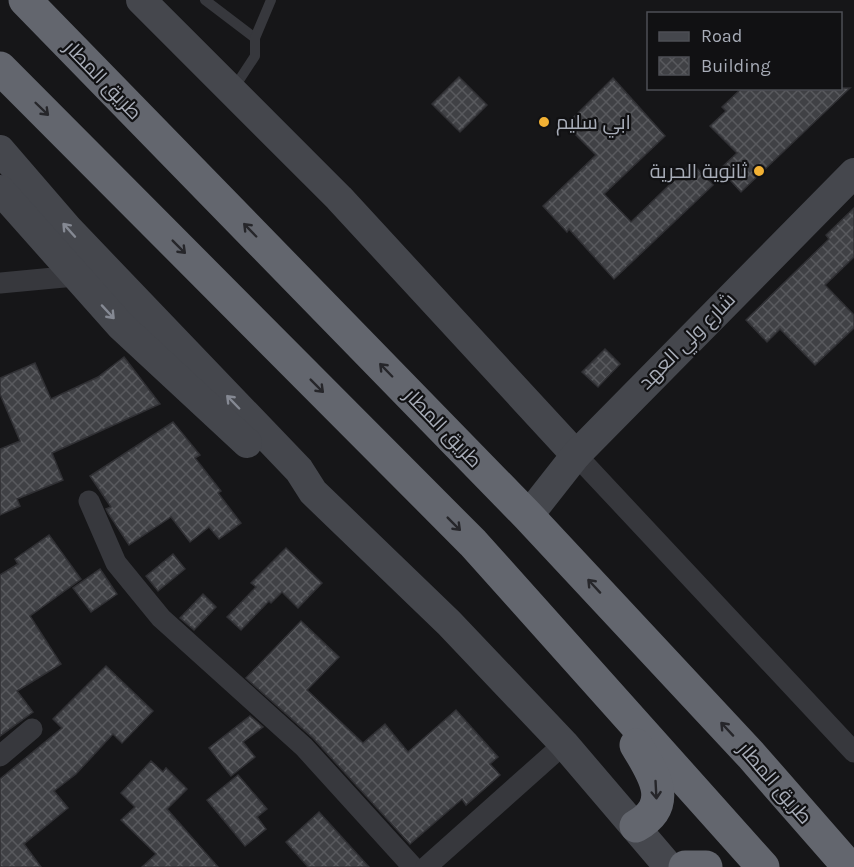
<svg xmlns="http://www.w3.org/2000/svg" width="854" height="867" viewBox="0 0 854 867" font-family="Karla,Cairo,sans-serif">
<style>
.building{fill:url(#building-cross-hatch);stroke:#303034;stroke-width:1.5}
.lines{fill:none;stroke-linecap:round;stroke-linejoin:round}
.lane{stroke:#37383d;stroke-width:10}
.street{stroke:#37383d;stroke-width:21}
.secondary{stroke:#45474d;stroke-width:30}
.highway{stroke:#63666e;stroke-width:33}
.oneway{stroke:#26262a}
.oneway2{stroke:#858993}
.poi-dot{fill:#f2b134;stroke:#111113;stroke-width:2}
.labels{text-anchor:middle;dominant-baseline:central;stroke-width:4.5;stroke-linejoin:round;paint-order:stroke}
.street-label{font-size:20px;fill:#a8adb8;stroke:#111113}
.poi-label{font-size:20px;fill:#a8adb8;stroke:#111113;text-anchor:start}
</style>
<defs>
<pattern id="building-cross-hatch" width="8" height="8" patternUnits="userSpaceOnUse" patternTransform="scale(1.5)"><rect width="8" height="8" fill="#404145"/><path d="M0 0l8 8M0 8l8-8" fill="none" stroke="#595a5e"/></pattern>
</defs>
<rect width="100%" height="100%" fill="#161618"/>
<g class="building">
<polygon points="459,77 487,105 460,132 432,104"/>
<polygon points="613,78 665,136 604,194 631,222 692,163 713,185 614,279 569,229 567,232 543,206 596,155 566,125"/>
<polygon points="742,88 850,88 741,192 720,169 737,153 710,126 726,111 722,107"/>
<polygon points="854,208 854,257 825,285 854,315 854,328 815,365 780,329 767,342 746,320 829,239 826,235"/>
<polygon points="605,349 620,364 598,387 582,372"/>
<polygon points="124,357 160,404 52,453 63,480 17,499 20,506 0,515 0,449 20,441 0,394 0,378 35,363 51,399 98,377"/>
<polygon points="173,422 200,455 195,458 221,491 218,493 241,523 219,539 209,527 190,542 171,517 129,545 108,513 106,509 111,507 90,476"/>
<polygon points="49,535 81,579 30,616 61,664 17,691 33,712 0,736 0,575 18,564 15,559"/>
<polygon points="286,548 322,583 298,608 282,592 271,603 269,601 241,630 227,617 256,587 251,583"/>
<polygon points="173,554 185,569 158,591 146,576"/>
<polygon points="100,569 117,594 91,612 73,588"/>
<polygon points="203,594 216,607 194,630 180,618"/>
<polygon points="301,621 339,657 307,690 363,743 385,724 408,752 456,710 498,757 490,764 500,775 466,805 462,799 410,844 313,738 246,678"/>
<polygon points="106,666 153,711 122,743 113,734 76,774 54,791 68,808 24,844 41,867 0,867 0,779 62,728 53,719"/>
<polygon points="250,716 263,727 243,742 255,757 231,776 209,748"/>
<polygon points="151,761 163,772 166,768 187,789 167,809 218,867 142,867 156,854 121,820 135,807 121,793"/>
<polygon points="238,775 267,809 257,817 266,829 245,846 207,800"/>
<polygon points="319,812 369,867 308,867 286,842"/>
</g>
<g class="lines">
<g class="lane">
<polyline points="205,0 255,38"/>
<polyline points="234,88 255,56 255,38 271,0"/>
</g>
<g class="street">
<polyline points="0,283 75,276 83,268"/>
<polyline points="576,455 854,752"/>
<polyline points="89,501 116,563 161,618 304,747 413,867"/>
<polyline points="0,756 32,729"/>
<polyline points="426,867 564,744"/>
</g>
<g class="secondary">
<polyline points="141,0 339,198 576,455"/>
<polyline points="0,150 69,230 299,470 313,492 449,623 564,744 669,867"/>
<polyline points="0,190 121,326 247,443"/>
<polyline points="528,516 576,455 854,173"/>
</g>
<g class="highway">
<polyline points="25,0 528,516 751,755 849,867"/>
<polyline points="0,68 473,543 763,867"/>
<path d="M636,826C675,804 653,773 636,745"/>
<polyline points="685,867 706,867"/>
</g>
</g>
<defs><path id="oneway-shaft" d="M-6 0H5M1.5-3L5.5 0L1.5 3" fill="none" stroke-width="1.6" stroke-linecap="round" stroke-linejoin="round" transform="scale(1.5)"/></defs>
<g class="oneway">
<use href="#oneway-shaft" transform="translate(42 109) rotate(44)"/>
<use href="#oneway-shaft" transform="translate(250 230) rotate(-134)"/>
<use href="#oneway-shaft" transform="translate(179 247) rotate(45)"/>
<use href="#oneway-shaft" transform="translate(386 370) rotate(-134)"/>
<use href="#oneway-shaft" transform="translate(317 386) rotate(45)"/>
<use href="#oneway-shaft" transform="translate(454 524) rotate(45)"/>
<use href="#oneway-shaft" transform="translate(594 586) rotate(-133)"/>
<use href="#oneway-shaft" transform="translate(727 729) rotate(-133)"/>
<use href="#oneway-shaft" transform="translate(656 790) rotate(87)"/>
</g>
<g class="oneway2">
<use href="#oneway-shaft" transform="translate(69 230) rotate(-132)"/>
<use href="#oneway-shaft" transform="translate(108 312) rotate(47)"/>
<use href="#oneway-shaft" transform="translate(233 402) rotate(-134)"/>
</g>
<g class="poi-dot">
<circle cx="544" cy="122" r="6"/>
<circle cx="759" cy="171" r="6"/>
</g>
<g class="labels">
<g class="street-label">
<text transform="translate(103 80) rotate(46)">طريق المطار</text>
<text transform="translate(687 341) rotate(-45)">شارع ولي العهد</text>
<text transform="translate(443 428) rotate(46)">طريق المطار</text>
<text transform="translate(775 783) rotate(49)">طريق المطار</text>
</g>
<g class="poi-label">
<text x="556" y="122">ابي سليم</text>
<text x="747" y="171" text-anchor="end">ثانوية الحرية</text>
</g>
</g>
<rect x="647" y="12" width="195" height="78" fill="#111113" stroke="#4d4f55" stroke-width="1.5"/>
<rect x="659" y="32" width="30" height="9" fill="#45474d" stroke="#4d4f55" stroke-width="1.5"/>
<text x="701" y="42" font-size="18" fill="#a8adb8">Road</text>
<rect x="659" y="57" width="30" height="18" fill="url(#building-cross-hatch)" stroke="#4d4f55" stroke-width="1.5"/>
<text x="701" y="72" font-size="18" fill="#a8adb8">Building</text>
</svg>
